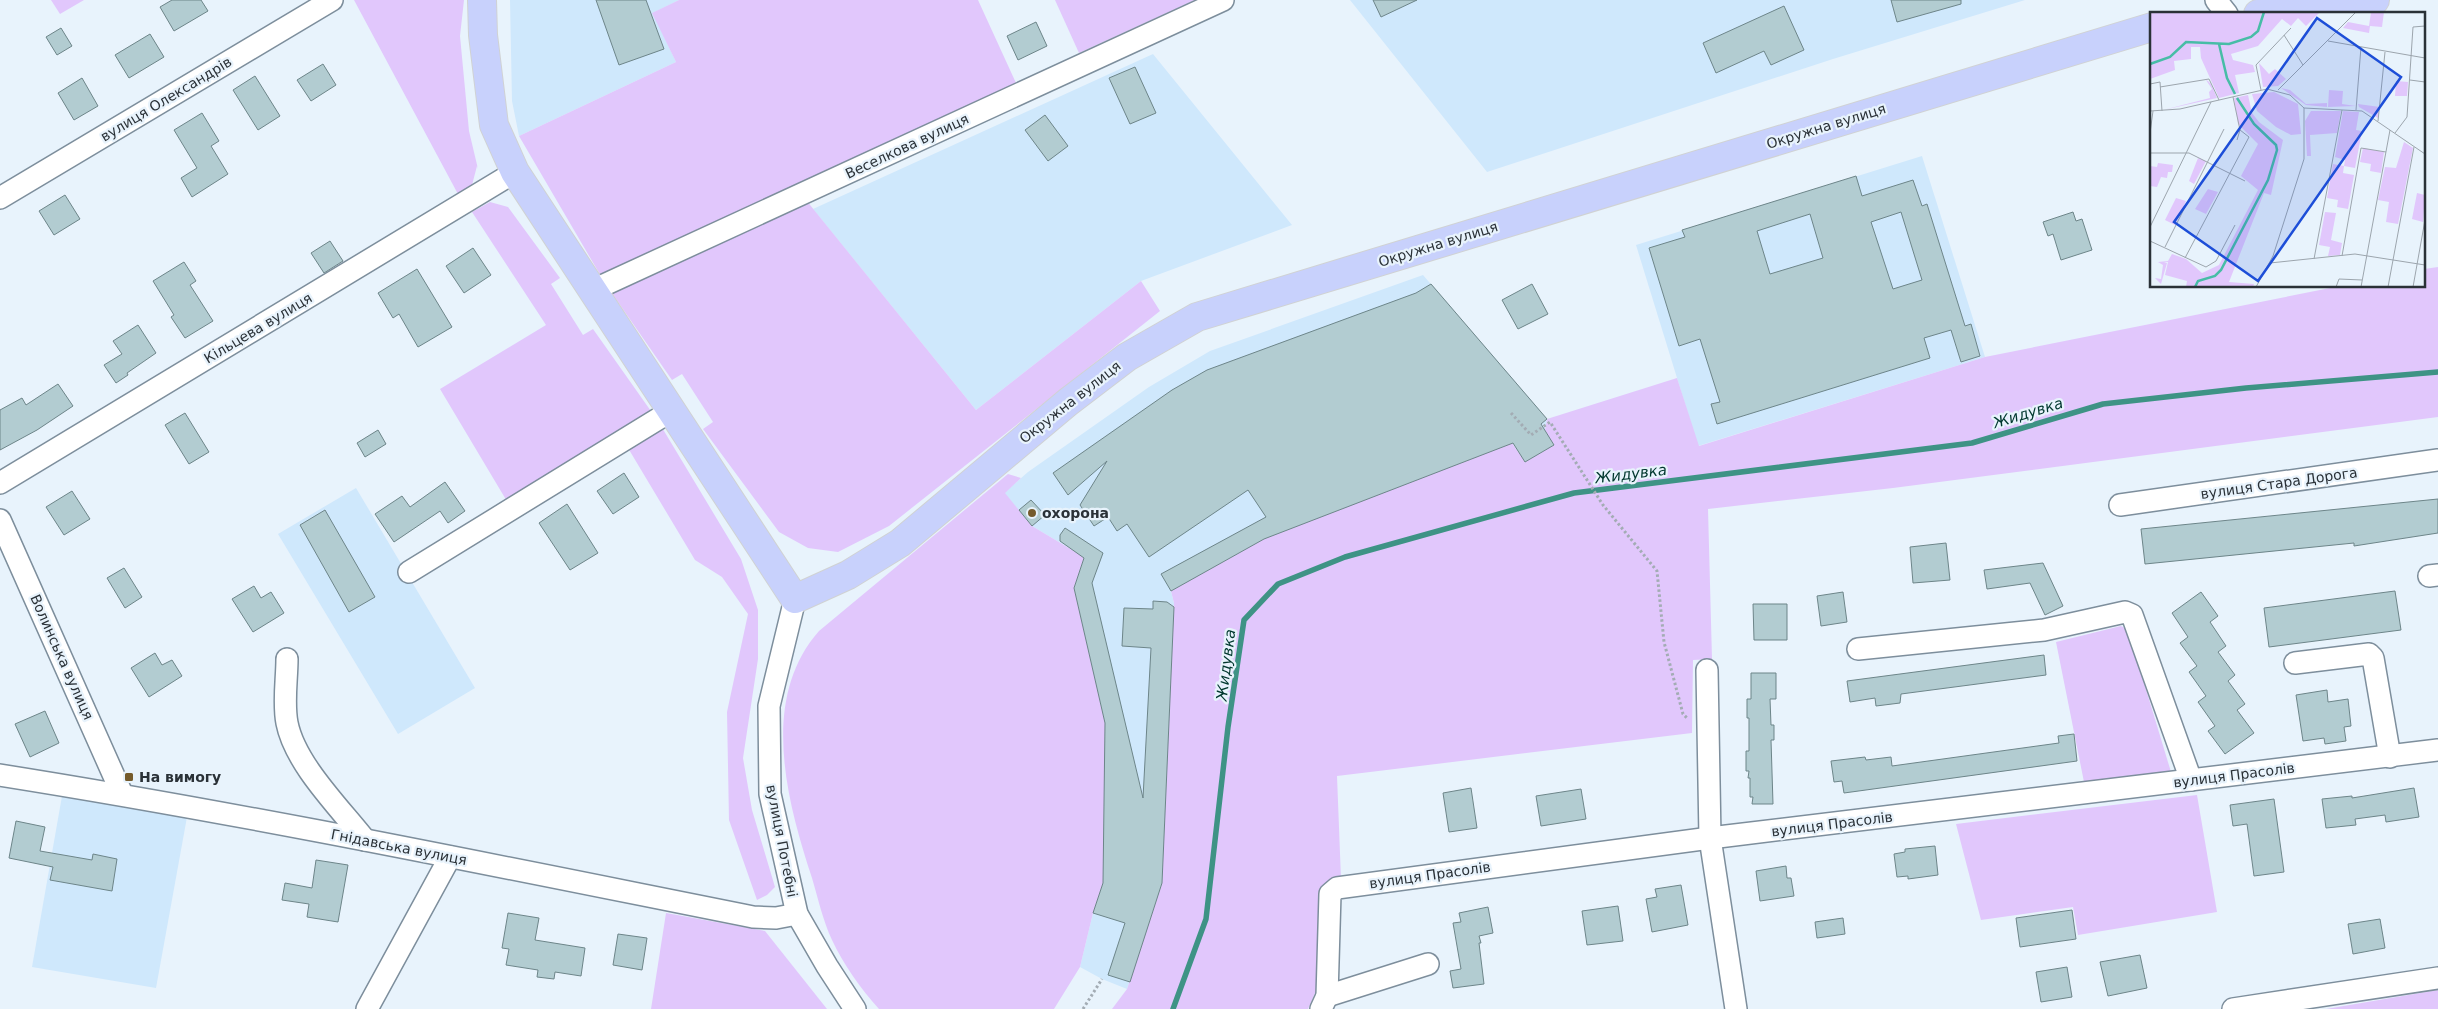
<svg xmlns="http://www.w3.org/2000/svg" width="2438" height="1009" viewBox="0 0 2438 1009" font-family="'DejaVu Sans',sans-serif">
<style>
.built{fill:#cfe8fc}
.green{fill:#e1c7fc}
.lines{fill:none;stroke-linecap:round;stroke-linejoin:round}
.stream{stroke:#3e9385;stroke-width:5.5}
.building{fill:#b2ccd1;stroke:#6d8589;fill-rule:evenodd}
.minor-casing{stroke:#7d8e9c;stroke-width:24}
.major-casing{stroke:#d0d2d3;stroke-width:30}
.path{stroke:#a3acb4;stroke-width:3;stroke-dasharray:2.5 2.5;stroke-linecap:butt}
.minor{stroke:#fff;stroke-width:21}
.major{stroke:#c8d1fc;stroke-width:28}
.poi-dot{fill:#755b2c;stroke:#e8f3fc;stroke-width:2}
.labels{text-anchor:middle;dominant-baseline:central;stroke-width:4.5;stroke-linejoin:round;paint-order:stroke}
.street-label{font-size:14px;fill:#2a3137;stroke:#e8f3fc}
.poi-label{font-size:14px;font-weight:bold;fill:#2a3137;stroke:#e8f3fc;text-anchor:start}
.water-label{font-size:15px;font-style:italic;fill:#00372e;stroke:#e8f3fc}
.inset-river{fill:none;stroke:#47bda6;stroke-width:2.5}
.inset-road{fill:none;stroke:#9ca5ad;stroke-width:1}
.view{fill:#1d4ed8;fill-opacity:0.15;stroke:#1d4ed8;stroke-width:2.5}
.inset-edge{fill:none;stroke:#2a3137;stroke-width:2.5}
</style>
<rect width="100%" height="100%" fill="#e8f3fc"/>
<g class="built">
<polygon points="510,0 679,0 653,13 676,62 519,136 512,101"/>
<polygon points="1350,0 2025,0 1833,59 1487,172"/>
<polygon points="1153,54 1292,225 1141,281 976,410 813,209"/>
<polygon points="1922,156 1985,357 1698,446 1636,245"/>
<polygon points="1423,275 1547,419 1545,430 1554,445 1525,462 1512,443 1264,539 1171,591 1174,603 1162,884 1127,989 1102,979 1080,967 1093,913 1103,882 1105,723 1074,588 1084,557 1032,526 1004,493 1028,472 1149,387 1210,351"/>
<polygon points="356,488 475,688 398,734 278,534"/>
<polygon points="62,796 187,817 156,988 32,967"/>
</g>
<g class="green">
<polygon points="51,0 84,0 60,14"/>
<polygon points="354,0 464,0 460,36 469,131 478,169 477,166 472,185 459,196"/>
<polygon points="679,0 978,0 1016,83 622,267 602,278 519,136 676,62 652,13"/>
<polygon points="1055,0 1195,0 1079,53"/>
<polygon points="806,200 976,410 1141,281 1160,311 889,526 838,552 808,548 779,532 703,429 713,422 682,374 672,380 611,292"/>
<polygon points="490,202 508,207 560,278 551,284 583,335 593,329 653,414 508,503 440,389 546,325 472,212"/>
<polygon points="2438,267 2438,417 1893,488 1708,509 1712,659 1693,660 1692,733 1337,776 1341,879 1319,984 1308,1009 1112,1009 1127,989 1162,884 1174,603 1171,591 1264,539 1512,443 1525,462 1554,445 1545,430 1547,419 1677,378 1699,446 1985,357 2340,286 2424,286 2424,269"/>
<polygon points="661,426 741,559 758,610 758,659 743,758 752,810 775,887 767,895 757,900 729,820 727,712 748,614 722,577 695,560 628,448"/>
<path d="M1008,474L1021,478L1005,493L1032,526L1084,557L1074,588L1105,723L1103,883L1093,913L1080,967L1054,1009H879C861,989 843,964 832,940C823,921 818,898 812,878C787,802 759,699 819,631Z"/>
<polygon points="2121,626 2128,630 2171,772 2084,782 2056,642"/>
<polygon points="2197,795 2217,912 2078,935 2073,907 1981,920 1956,824"/>
<polygon points="666,913 765,931 827,1009 651,1009"/>
<polygon points="2438,990 2438,1009 2326,1009"/>
</g>
<g class="lines">
<polyline class="stream" points="1173,1009 1206,919 1228,727 1244,620 1278,584 1345,557 1574,493 1972,443 2103,404 2246,388 2438,372"/>
</g>
<g class="building">
<polygon points="172,0 201,0 208,11 174,31 160,7"/>
<polygon points="596,0 646,0 664,49 619,65"/>
<polygon points="1373,0 1417,0 1381,17"/>
<polygon points="1891,0 1961,0 1961,4 1897,22"/>
<polygon points="1784,6 1804,50 1771,65 1764,51 1716,73 1703,43"/>
<polygon points="1036,22 1047,46 1018,60 1007,36"/>
<polygon points="61,28 72,46 57,55 46,37"/>
<polygon points="150,34 164,57 129,78 115,55"/>
<polygon points="323,64 336,85 311,101 297,80"/>
<polygon points="1135,67 1156,113 1130,124 1109,78"/>
<polygon points="255,76 280,116 258,130 233,90"/>
<polygon points="82,78 98,106 74,120 58,93"/>
<polygon points="202,113 219,141 211,146 228,174 192,197 181,178 197,168 174,130"/>
<polygon points="1045,115 1068,146 1048,161 1025,130"/>
<path d="M1856,176L1862,196L1913,180L1922,206L1927,204L1965,326L1971,324L1980,356L1961,362L1951,330L1924,338L1930,358L1717,424L1711,404L1720,402L1700,339L1679,346L1649,248L1685,237L1682,230ZM1901,212L1922,280L1893,289L1871,222ZM1810,214L1823,258L1770,274L1757,231Z"/>
<polygon points="65,195 80,219 54,235 39,211"/>
<polygon points="2073,212 2076,221 2082,219 2092,250 2061,260 2053,234 2048,236 2043,222"/>
<polygon points="330,241 343,261 324,273 311,253"/>
<polygon points="473,248 491,275 464,293 446,266"/>
<polygon points="184,262 196,281 190,285 213,321 185,338 171,317 174,315 153,281"/>
<polygon points="417,269 452,327 418,347 399,314 393,318 378,293"/>
<polygon points="1431,284 1547,419 1541,424 1554,445 1525,462 1513,443 1264,539 1171,591 1161,574 1266,517 1248,490 1149,557 1127,524 1117,531 1108,517 1094,526 1080,505 1107,461 1068,495 1053,473 1172,390 1207,370 1416,293"/>
<polygon points="1532,284 1548,314 1518,329 1502,300"/>
<polygon points="138,325 156,353 127,373 128,375 116,383 104,365 122,354 113,341"/>
<polygon points="58,384 73,406 37,430 0,450 0,410 22,398 26,405"/>
<polygon points="185,413 209,452 189,464 165,425"/>
<polygon points="378,430 386,444 365,457 357,443"/>
<polygon points="624,473 639,497 613,514 597,491"/>
<polygon points="445,482 465,511 448,523 440,511 394,542 375,514 402,496 410,507"/>
<polygon points="72,491 90,519 64,535 46,507"/>
<polygon points="2438,499 2438,533 2354,546 2354,543 2145,564 2141,529"/>
<polygon points="1031,500 1045,515 1032,526 1019,510"/>
<polygon points="567,504 598,553 570,570 539,523"/>
<polygon points="325,510 375,597 349,612 300,525"/>
<polygon points="1065,528 1103,553 1092,583 1143,798 1151,648 1122,646 1124,608 1153,609 1153,601 1167,602 1174,607 1162,883 1130,982 1108,975 1125,923 1093,913 1103,883 1105,723 1074,588 1084,558 1060,541 1060,535"/>
<polygon points="1946,543 1950,580 1913,583 1910,547"/>
<polygon points="2043,563 2063,606 2045,615 2030,583 1987,589 1984,570"/>
<polygon points="124,568 142,597 125,608 107,578"/>
<polygon points="254,586 261,598 271,592 284,613 253,632 232,599"/>
<polygon points="2395,591 2401,630 2269,647 2264,608"/>
<polygon points="1843,592 1847,622 1821,626 1817,596"/>
<polygon points="2201,592 2218,616 2210,622 2226,646 2218,652 2235,675 2228,681 2245,704 2237,710 2254,733 2225,754 2208,731 2215,726 2198,702 2206,696 2189,672 2197,666 2180,643 2188,637 2172,613"/>
<polygon points="1753,604 1787,604 1787,640 1754,640"/>
<polygon points="155,653 162,665 172,660 182,676 149,697 131,668"/>
<polygon points="2044,655 2046,675 1901,694 1900,703 1876,706 1875,698 1850,702 1847,681"/>
<polygon points="1751,673 1776,673 1776,699 1770,699 1771,725 1774,725 1774,740 1771,740 1773,804 1752,804 1753,797 1750,797 1750,778 1748,778 1749,771 1746,771 1746,751 1749,751 1749,718 1747,718 1747,699 1751,699"/>
<polygon points="2327,690 2328,702 2348,699 2351,726 2344,727 2346,741 2325,744 2324,738 2303,741 2296,695"/>
<polygon points="45,711 59,743 30,757 15,724"/>
<polygon points="2074,734 2077,761 1844,793 1842,781 1834,782 1831,761 1865,757 1866,760 1891,757 1892,766 2059,743 2058,736"/>
<polygon points="1471,788 1477,828 1449,832 1443,793"/>
<polygon points="2414,788 2419,817 2386,822 2385,815 2355,819 2356,825 2326,828 2322,799 2352,796 2352,798"/>
<polygon points="1581,789 1586,819 1541,826 1536,796"/>
<polygon points="2274,799 2284,872 2254,876 2247,824 2233,826 2230,805"/>
<polygon points="16,821 45,827 40,851 92,860 93,854 117,859 112,891 50,880 53,867 9,858"/>
<polygon points="1935,846 1938,875 1908,879 1908,876 1897,877 1894,854 1905,852 1905,849"/>
<polygon points="316,860 348,865 338,922 307,917 309,904 282,900 285,883 312,888"/>
<polygon points="1786,866 1787,878 1791,878 1794,896 1760,901 1756,871"/>
<polygon points="1681,885 1688,925 1652,932 1646,899 1657,897 1655,889"/>
<polygon points="1618,906 1623,941 1587,945 1582,911"/>
<polygon points="1488,907 1493,933 1479,936 1481,943 1479,943 1484,984 1453,988 1450,971 1461,969 1453,923 1461,922 1459,913"/>
<polygon points="2072,910 2076,939 2020,947 2016,918"/>
<polygon points="508,913 539,918 535,940 585,948 581,976 555,972 554,979 537,977 538,970 506,965 509,949 502,948"/>
<polygon points="1843,918 1845,934 1817,938 1815,922"/>
<polygon points="2380,919 2385,948 2353,954 2348,924"/>
<polygon points="618,934 647,938 642,970 613,965"/>
<polygon points="2140,955 2147,988 2108,996 2100,962"/>
<polygon points="2067,967 2072,997 2041,1002 2036,972"/>
</g>
<g class="lines">
<g class="minor-casing">
<g id="minor">
<polyline points="2216,0 2227,14"/>
<polyline points="0,198 332,0"/>
<polyline points="591,291 1223,0"/>
<polyline points="0,483 515,172"/>
<polyline points="2120,505 2438,460"/>
<polyline points="0,520 122,794"/>
<polyline points="409,572 671,411"/>
<polyline points="2429,576 2438,575"/>
<polyline points="795,599 769,706 770,794 797,914 827,966 855,1009"/>
<polyline points="1858,649 2044,630 2125,612 2132,615 2191,780"/>
<path d="M287,659C287,679 283,703 287,723C295,764 340,808 365,840"/>
<polyline points="2295,663 2369,654 2373,658 2390,757"/>
<polyline points="1707,670 1710,838 1736,1009"/>
<path d="M0,775C252,815 502,867 753,917L776,918L797,914"/>
<polyline points="1327,996 1428,964"/>
<polyline points="367,1009 450,857"/>
<polyline points="1321,1009 1327,996 1330,894 1337,888 1710,838 2438,750"/>
<polyline points="2233,1009 2438,978"/>
</g>
</g>
<g class="major-casing">
<g id="major">
<polyline points="482,0 483,35 494,125 515,172 795,599 848,575 900,543 1068,402 1127,357 1197,317 2152,27"/>
<polyline points="2258,14 2375,0"/>
</g>
</g>
<g class="path">
<polyline points="1511,413 1531,435 1550,422 1603,505 1657,571 1664,642 1683,714 1688,719"/>
<polyline points="1083,1009 1102,979"/>
</g>
<use href="#minor" class="minor"/>
<use href="#major" class="major"/>
</g>
<g class="poi-dot">
<circle cx="1032" cy="513" r="5"/>
<rect x="124" y="772" width="10" height="10" rx="2.5"/>
</g>
<g class="labels">
<g class="street-label">
<text transform="translate(166 99) rotate(-31)">вулиця Олександрів</text>
<text transform="translate(1826 126) rotate(-17)">Окружна вулиця</text>
<text transform="translate(907 146) rotate(-25)">Веселкова вулиця</text>
<text transform="translate(1438 244) rotate(-17)">Окружна вулиця</text>
<text transform="translate(258 328) rotate(-31)">Кільцева вулиця</text>
<text transform="translate(1070 402) rotate(-38)">Окружна вулиця</text>
<text transform="translate(2279 483) rotate(-8)">вулиця Стара Дорога</text>
<text transform="translate(62 657) rotate(66)">Волинська вулиця</text>
<text transform="translate(2234 775) rotate(-7)">вулиця Прасолів</text>
<text transform="translate(1832 824) rotate(-7)">вулиця Прасолів</text>
<text transform="translate(782 841) rotate(79)">вулиця Потебні</text>
<text transform="translate(399 847) rotate(11)">Гнідавська вулиця</text>
<text transform="translate(1430 875) rotate(-8)">вулиця Прасолів</text>
</g>
<g class="poi-label">
<text x="1042" y="513">охорона</text>
<text x="139" y="777">На вимогу</text>
</g>
<g class="water-label">
<text transform="translate(2028 413) rotate(-17)">Жидувка</text>
<text transform="translate(1631 474) rotate(-7)">Жидувка</text>
<text transform="translate(1226 665) rotate(-83)">Жидувка</text>
</g>
</g>
<g transform="translate(2150 12)">
<rect width="275" height="275" fill="#e8f3fc"/>
<path d="M0,0H170L156,14L148,6L141,14L132,7L108,34L81,42L83,48L103,53L105,60L85,63L89,81L69,86L51,46L50,35H41V47L24,49L25,58L0,67ZM221,0H234L232,15L220,14L219,21L193,16L198,10L219,14ZM109,51L119,62L125,57L136,67L128,74L113,75ZM56,68L58,69L61,72L67,86L13,98L60,86L59,80L62,77ZM246,69L258,70L257,84H245ZM131,76L140,78L156,92L177,91V95L156,93ZM179,78L193,79L192,92L206,94L178,95ZM124,80L148,92L151,122L141,123L126,115L107,99L102,82ZM98,83L102,101L109,110L133,128L121,183L114,181L79,270L104,272L103,275H36L37,269L15,263L18,250H14L17,251L11,272L5,266L11,267L13,253L8,250L18,249L22,242L36,247L52,261L69,253L108,178L91,164L108,132L88,112L84,86ZM208,92L230,95L228,106L209,95ZM161,99H191L187,121L160,123L161,144H157L155,109ZM193,99L209,100L206,118L212,119L205,156L194,154L193,161L204,163L198,197L187,195L188,188L177,186L183,152L194,154L195,148L185,145ZM254,130L263,136L248,212L236,210L239,190L228,188L235,155L246,156ZM213,136L234,140L231,161L220,159L221,152L210,150ZM48,146L56,149L44,172L39,169ZM8,151L23,153L22,160H18L17,166L11,165L7,175L0,174V154L7,155ZM58,177L68,180L56,202L45,197ZM267,181L275,183L273,210L262,207ZM26,186L36,189L25,213L15,208ZM175,200L186,201L181,228L192,231L190,243L178,244L180,235L169,233Z" fill="#e1c7fc"/>
<path class="inset-river" d="M69,32L77,66L85,82M0,52L20,45L36,30L79,32L101,25L108,19L114,0M45,275L48,269L65,264L71,258L118,168L127,138L126,133L104,112L87,86"/>
<path class="inset-road" d="M134,23L153,53M178,29L275,46M260,68L275,70M0,72L10,70L12,99M10,75L59,67L69,88M111,78L106,53L141,16M128,78L206,0M83,85L90,118L87,128M206,98L211,35M0,99L30,97L117,77L140,83L154,96M228,109L235,40M0,121L3,99M245,121L257,105L263,15L275,14M0,141H39L95,169M0,215L61,90M0,229L56,255L66,249L85,213M15,235L74,117M192,244L211,136L236,140M35,246L99,125L90,118M164,247L192,98M120,251L205,242L275,253M106,275L123,244L154,147V96L212,99L275,142M186,275L189,267L212,268M211,275L240,118M238,275L264,135M263,275L275,208"/>
<path class="view" d="M167,6L251,65L108,269L24,210Z"/>
<rect width="275" height="275" class="inset-edge"/>
</g>
</svg>
